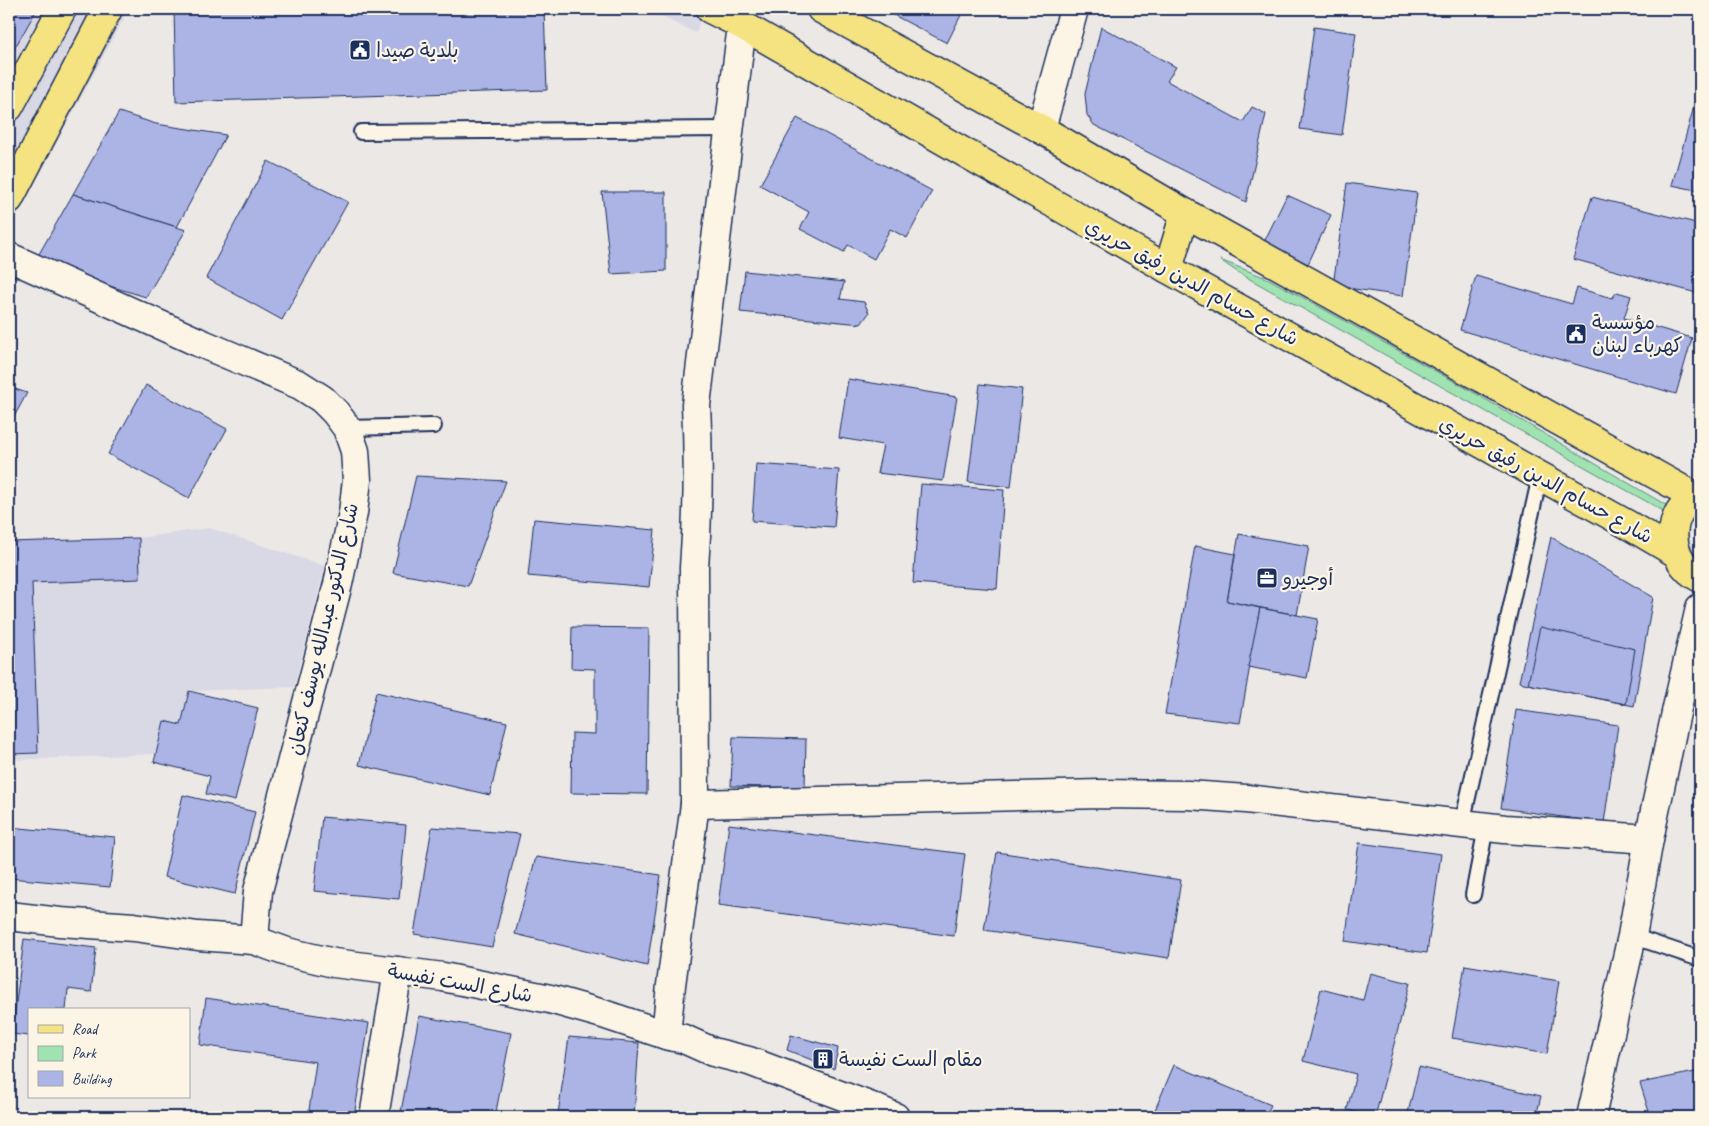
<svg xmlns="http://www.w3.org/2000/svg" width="1709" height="1126" viewBox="0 0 1709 1126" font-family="Caveat,'Playpen Sans Arabic',sans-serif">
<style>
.built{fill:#d9d8e5}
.green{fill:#9fe4b0;stroke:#5d8a87}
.building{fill:#acb4e5;stroke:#1b2f5e}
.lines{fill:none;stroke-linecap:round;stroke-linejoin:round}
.service-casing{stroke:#1b2f5e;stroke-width:18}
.minor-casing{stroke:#1b2f5e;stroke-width:31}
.primary-casing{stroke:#1b2f5e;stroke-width:31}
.service{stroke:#fcf5e5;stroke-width:14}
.minor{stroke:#fcf5e5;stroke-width:28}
.primary{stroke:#f5e382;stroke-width:28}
.labels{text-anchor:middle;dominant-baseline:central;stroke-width:4.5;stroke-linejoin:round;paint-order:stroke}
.poi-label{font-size:20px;fill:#1b2f5e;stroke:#fcf5e5;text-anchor:start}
.street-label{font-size:20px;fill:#1b2f5e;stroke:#fcf5e5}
</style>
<rect width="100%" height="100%" fill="#ece8e5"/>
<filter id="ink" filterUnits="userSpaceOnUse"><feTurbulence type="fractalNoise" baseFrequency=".02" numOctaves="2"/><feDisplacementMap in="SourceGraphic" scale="10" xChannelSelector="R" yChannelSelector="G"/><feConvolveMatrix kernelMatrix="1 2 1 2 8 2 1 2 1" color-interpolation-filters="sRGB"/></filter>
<g filter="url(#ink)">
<g class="built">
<polygon points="9,9 129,9 9,230"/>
<polygon points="645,9 703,9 696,33"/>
<polygon points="209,528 325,566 294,687 189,691 181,725 164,721 156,754 9,760 9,542 138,538"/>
</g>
<polygon class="green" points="1220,260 1269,279 1466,388 1671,508 1667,513 1239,273"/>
<g class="building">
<polygon points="9,9 37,9 9,58"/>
<polygon points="174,9 544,9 547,90 176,102"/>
<polygon points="882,9 964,9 947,43"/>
<polygon points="1101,27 1176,67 1167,81 1243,122 1252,107 1266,114 1246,202 1094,125 1087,115 1085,94"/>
<polygon points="1314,27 1356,33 1342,135 1300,129"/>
<polygon points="1700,85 1700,191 1672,185"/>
<polygon points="119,112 156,124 226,135 177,227 73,194"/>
<polygon points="797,118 932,191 907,238 890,229 874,259 848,245 844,252 800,229 809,212 760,185"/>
<polygon points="268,161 348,202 282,320 206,278"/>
<polygon points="1347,183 1417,193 1403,296 1333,286"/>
<polygon points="602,192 666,192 666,271 611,274"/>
<polygon points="73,194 186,230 146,297 50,268 39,254"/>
<polygon points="1287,195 1331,215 1308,264 1264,242"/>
<polygon points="1592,197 1700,224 1700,294 1573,259"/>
<polygon points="745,271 844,282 840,299 864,302 869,313 861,324 740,312"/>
<polygon points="1476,276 1572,304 1577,288 1612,298 1617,292 1631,296 1624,318 1692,338 1676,394 1460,330"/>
<polygon points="848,379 957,397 943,481 877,473 883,445 839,438"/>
<polygon points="980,384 1022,389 1011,487 968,482"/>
<polygon points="146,385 227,429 189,498 108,454"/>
<polygon points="9,387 27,393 9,426"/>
<polygon points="756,464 839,470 834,527 752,521"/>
<polygon points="416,476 506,481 468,586 393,573"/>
<polygon points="921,484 1004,490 997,589 913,583"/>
<polygon points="534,519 655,530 649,587 528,576"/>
<polygon points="1239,534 1309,546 1297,615 1227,601"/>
<polygon points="1551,537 1653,597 1634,706 1519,682"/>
<polygon points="139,538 140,579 32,583 38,753 9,754 9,542"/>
<polygon points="1195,546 1235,554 1227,601 1260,608 1240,723 1165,714"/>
<polygon points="1260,608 1318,619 1307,678 1248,667"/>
<polygon points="572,627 649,628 647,794 571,793 572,733 595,734 595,669 571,668"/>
<polygon points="1540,627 1635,649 1626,704 1528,684"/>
<polygon points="189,691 258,708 235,801 206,794 210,776 154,762 164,721 181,725"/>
<polygon points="376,692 507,722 490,795 359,765"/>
<polygon points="1516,710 1618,725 1604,823 1501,808"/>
<polygon points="733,737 806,739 805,788 731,786"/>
<polygon points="183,795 255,812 235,894 164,877"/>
<polygon points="322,817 406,825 399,899 314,891"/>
<polygon points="729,824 965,854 954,936 718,905"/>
<polygon points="9,827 115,837 110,887 9,878"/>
<polygon points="432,827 520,834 492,947 414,934"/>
<polygon points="1359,843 1441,854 1427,953 1345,941"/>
<polygon points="997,852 1181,880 1169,958 984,930"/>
<polygon points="536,857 661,875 647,966 515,934"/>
<polygon points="24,939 96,948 91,992 68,989 66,1010 29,1010 29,1036 12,1034"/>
<polygon points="1465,965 1559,981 1547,1054 1452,1038"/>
<polygon points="1370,973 1410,983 1375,1117 1347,1110 1356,1074 1303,1061 1321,989 1363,1000"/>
<polygon points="206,998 369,1023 354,1117 308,1117 316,1062 200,1045"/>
<polygon points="419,1016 511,1033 495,1117 400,1117"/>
<polygon points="791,1035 838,1048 834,1069 787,1050"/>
<polygon points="569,1037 639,1043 634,1117 587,1117 558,1114"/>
<polygon points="1174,1065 1271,1105 1265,1117 1152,1117"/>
<polygon points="1419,1067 1541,1096 1536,1117 1407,1117"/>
<polygon points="1700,1071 1700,1117 1644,1117 1650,1115 1640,1083"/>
<polygon points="1306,1112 1316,1117 1303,1117"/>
</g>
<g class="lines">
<g class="service-casing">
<g id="service">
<polyline points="361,132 729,129"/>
<polyline points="347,428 434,426"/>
<polyline points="1462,824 1540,476"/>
<polyline points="1473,895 1486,827"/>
<polyline points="1632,936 1700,959"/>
</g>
</g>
<g class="minor-casing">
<g id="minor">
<polyline points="1041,129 1074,9"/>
<polyline points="9,257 198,342 300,385 322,399 335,412 347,428 355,451 357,480 353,513 338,584 258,891 254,940"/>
<polyline points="695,804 1100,794 1188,795 1246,799 1505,829 1649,839"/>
<polyline points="9,916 60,922 134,927 198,936 254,940 287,952 334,963 443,977 550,999 603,1014 666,1035 684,1039 713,1052 749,1061 872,1107 895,1117"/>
<path d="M666,1035L671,985L695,804L694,568C698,514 699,459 696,405L742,25"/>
<polyline points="374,1117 398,971"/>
<polyline points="1591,1117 1632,936 1649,839 1677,708 1700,608"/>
</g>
</g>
<g class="primary-casing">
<g id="primary">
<polyline points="710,9 742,25 1168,269 1630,526 1676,553"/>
<polyline points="821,9 1041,129 1185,213 1694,496"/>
<polyline points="9,107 62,9"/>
<polyline points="9,199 108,9"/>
<polyline points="1168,269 1185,213"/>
<path d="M1700,494C1663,510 1666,561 1700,578"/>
</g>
</g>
<use href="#service" class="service"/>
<use href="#minor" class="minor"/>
<use href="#primary" class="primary"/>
</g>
</g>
<defs>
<g id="civic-square" transform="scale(1.125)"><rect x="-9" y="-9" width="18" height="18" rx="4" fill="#1b2f5e" stroke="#fcf5e5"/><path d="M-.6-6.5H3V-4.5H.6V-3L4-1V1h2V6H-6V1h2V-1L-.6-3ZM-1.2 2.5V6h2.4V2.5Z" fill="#fff"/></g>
<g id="office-square" transform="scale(1.125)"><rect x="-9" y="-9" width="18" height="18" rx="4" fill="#1b2f5e" stroke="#fcf5e5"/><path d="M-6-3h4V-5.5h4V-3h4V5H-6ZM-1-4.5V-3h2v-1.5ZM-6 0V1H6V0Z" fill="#fff"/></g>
<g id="building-square" transform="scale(1.125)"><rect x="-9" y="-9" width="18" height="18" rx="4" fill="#1b2f5e" stroke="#fcf5e5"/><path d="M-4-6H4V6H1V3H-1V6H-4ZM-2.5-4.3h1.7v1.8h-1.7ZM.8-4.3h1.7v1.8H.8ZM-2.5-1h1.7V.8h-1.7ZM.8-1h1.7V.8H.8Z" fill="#fff"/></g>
</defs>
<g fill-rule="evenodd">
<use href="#civic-square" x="360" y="50"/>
<use href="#civic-square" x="1576" y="334"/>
<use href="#office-square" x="1267" y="578"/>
<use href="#building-square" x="823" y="1059"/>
</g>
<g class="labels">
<g class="poi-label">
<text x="376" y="50">بلدية صيدا</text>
<text x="1592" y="322">مؤسسة<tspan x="1592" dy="23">كهرباء لبنان</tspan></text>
<text x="1283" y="578">أوجيرو</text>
<text x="839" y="1059">مقام الست نفيسة</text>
</g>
<g class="street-label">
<text transform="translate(1192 282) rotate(29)">شارع حسام الدين رفيق حريري</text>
<text transform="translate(1546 480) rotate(29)">شارع حسام الدين رفيق حريري</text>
<text transform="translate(323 629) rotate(-77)">شارع الدكتور عبدالله يوسف كنعان</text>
<text transform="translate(460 983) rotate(10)">شارع الست نفيسة</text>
</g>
</g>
<rect width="1709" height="1126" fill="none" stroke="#fcf5e5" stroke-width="30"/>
<rect x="15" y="15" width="1679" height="1096" fill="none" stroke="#1b2f5e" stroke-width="2" filter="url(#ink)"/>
<rect x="28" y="1008" width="162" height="90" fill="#fcf5e5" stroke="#a2a6af"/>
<rect x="38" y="1025" width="25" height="8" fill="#f5e382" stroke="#a2a6af"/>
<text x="72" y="1034" font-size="15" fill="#1b2f5e">Road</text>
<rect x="38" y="1046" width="25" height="15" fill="#9fe4b0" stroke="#a2a6af"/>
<text x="72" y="1058" font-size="15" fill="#1b2f5e">Park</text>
<rect x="38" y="1071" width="25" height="15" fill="#acb4e5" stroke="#a2a6af"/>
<text x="72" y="1084" font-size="15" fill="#1b2f5e">Building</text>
</svg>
